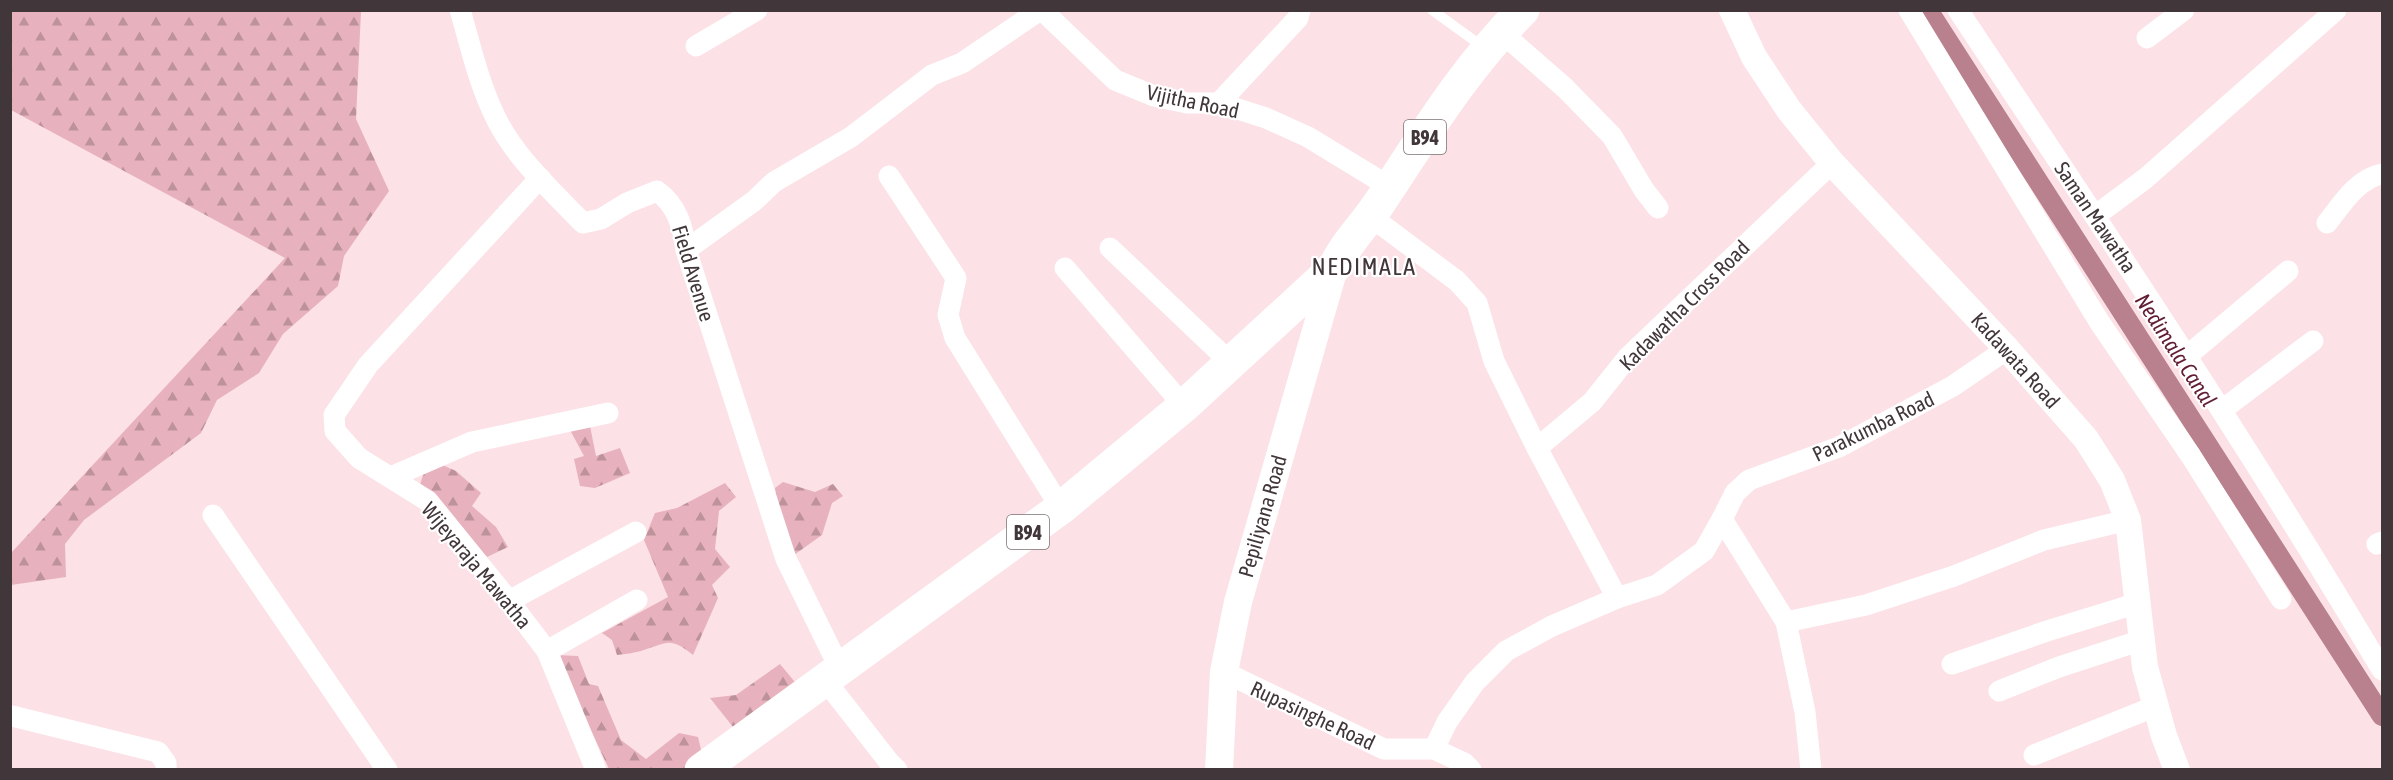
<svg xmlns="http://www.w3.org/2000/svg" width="2393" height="780" viewBox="0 0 2393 780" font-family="'Asap Condensed',sans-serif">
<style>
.forest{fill:url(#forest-firs)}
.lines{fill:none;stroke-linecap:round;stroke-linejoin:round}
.canal{stroke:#b9808d;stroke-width:20}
.service{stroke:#fff;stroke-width:10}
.minor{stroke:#fff;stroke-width:21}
.tertiary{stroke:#fff;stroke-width:26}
.secondary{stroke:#fff;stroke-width:28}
.primary{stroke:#fff;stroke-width:33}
.labels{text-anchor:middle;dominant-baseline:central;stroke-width:4.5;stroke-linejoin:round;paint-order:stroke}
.shield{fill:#fff;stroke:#7a7274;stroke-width:1.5}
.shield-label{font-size:20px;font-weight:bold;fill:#413639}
.street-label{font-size:21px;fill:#413639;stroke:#fff}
.water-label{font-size:22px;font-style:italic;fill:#621c33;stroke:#fff}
.quarter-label{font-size:24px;letter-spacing:1.5px;fill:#413639;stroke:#fff}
</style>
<defs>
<pattern id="forest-firs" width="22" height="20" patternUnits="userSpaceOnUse" patternTransform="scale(1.5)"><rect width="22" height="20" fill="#e7b2bd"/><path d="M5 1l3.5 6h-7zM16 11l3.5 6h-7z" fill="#bd929b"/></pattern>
</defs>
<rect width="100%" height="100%" fill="#fce1e6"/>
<g class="forest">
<polygon points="11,10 361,11 356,119 389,191 344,256 338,286 283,334 259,373 217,400 201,433 84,520 65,544 66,577 11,585 11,553 285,258 11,110"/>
<polygon points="590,426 596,456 620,448 630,473 595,488 580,486 574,459 584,456 570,430"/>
<polygon points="438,463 456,471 481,493 472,506 496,527 508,547 487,557 419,488 424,472"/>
<polygon points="783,482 815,492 833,484 843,496 832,503 822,535 794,555 778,508 775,488"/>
<path d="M725,483L736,497L719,511L715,549L730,567L712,585L718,598L693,655C669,636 668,643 641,651C634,653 625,654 617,655L612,640L602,633L668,597L644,540L655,513L677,508Z"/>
<polygon points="556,655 578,656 589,684 598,686 621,740 646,759 679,733 698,737 703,758 686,769 609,769"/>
<polygon points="780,664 799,687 737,732 710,698 736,695"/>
</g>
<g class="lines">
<polyline class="canal" points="1928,10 2382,716"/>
<polyline class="service" points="1432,10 1483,47"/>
<g class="minor">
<path d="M460,10C470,44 478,80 493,112C512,155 551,190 583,223L601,219L627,203L657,191C677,205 683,227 686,250L786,559L840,669"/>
<polyline points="1042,10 1115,80 1154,96 1187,103 1219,103 1266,118 1308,137 1390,187"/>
<polyline points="1909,10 2100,323 2191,456 2281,599"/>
<path d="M1958,10C2103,228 2249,446 2382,670"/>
<polyline points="1501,32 1565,88 1612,136 1644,190 1658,208"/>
<polyline points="2147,38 2184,10"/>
<polyline points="696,46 757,10"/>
<polyline points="1219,103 1298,18 1300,10"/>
<polyline points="889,176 956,278 948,315 955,338 1061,508"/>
<polyline points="540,178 368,365 334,415 335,431 359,458 428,501 509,601 547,651 596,770"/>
<polyline points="1370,216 1457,281 1477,303 1494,361 1537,448 1617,598"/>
<polyline points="2095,216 2146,178 2336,10"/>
<path d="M2327,223C2342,204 2357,179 2382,174"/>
<polyline points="1110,248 1231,363"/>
<polyline points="686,250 754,201 774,182 851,137 932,75 962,63 1040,10"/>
<polyline points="1065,268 1184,406"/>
<polyline points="2187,356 2288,271"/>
<polyline points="2222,410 2313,341"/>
<polyline points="1537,448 1592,402 1628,357 1832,163"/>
<polyline points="391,477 472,442 608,413"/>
<polyline points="213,515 387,770"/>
<polyline points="2377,544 2382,542"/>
<polyline points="509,601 636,532"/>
<polyline points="1786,622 1866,605 1954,576 2044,540 2128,520"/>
<polyline points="547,651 637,600"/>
<polyline points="1952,664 2047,631 2138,603"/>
<polyline points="1224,672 1384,749 1434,749 1464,763 1471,770"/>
<polyline points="825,680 889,762 897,770"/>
<polyline points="1999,691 2059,667 2142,640"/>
<polyline points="12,716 158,752 166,763 166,770"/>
<polyline points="1434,749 1447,722 1475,682 1506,651 1552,626 1617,598 1657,585 1704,551 1722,519"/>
<polyline points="2034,755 2156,706"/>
<polyline points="1811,770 1805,712 1786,622 1722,519 1735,493 1749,480 1839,447 1953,386 2007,349"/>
</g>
<polyline class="tertiary" points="1732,10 1754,57 1789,110 1832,163 2007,349 2086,439 2112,480 2128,520 2145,667 2164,736 2177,770"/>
<polyline class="secondary" points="1219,770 1224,672 1238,602 1334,268"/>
<path class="primary" d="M701,770L1061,508L1184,406L1334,268C1344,245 1364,226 1378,205C1422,139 1466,66 1523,10"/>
</g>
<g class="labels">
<g class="shield">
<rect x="1404" y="120" width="42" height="34" rx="4.5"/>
<rect x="1007" y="515" width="42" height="34" rx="4.5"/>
</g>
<g class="shield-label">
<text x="1425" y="137">B94</text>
<text x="1028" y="532">B94</text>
</g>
<g class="street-label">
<text transform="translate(1193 101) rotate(12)">Vijitha Road</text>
<text transform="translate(2096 217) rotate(56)">Saman Mawatha</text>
<text transform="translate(694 273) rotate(73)">Field Avenue</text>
<text transform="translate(1684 305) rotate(-45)">Kadawatha Cross Road</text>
<text transform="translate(2016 360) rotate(48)">Kadawata Road</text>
<text transform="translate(1873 426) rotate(-26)">Parakumba Road</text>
<text transform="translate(1262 516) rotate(-74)">Pepiliyana Road</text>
<text transform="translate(477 565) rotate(50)">Wijeyaraja Mawatha</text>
<text transform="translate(1313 715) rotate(25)">Rupasinghe Road</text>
</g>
<g class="water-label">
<text transform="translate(2176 350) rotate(57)">Nedimala Canal</text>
</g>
<g class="quarter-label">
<text x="1364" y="266">NEDIMALA</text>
</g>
</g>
<rect width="2393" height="780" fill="none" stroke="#413639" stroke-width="24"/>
</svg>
